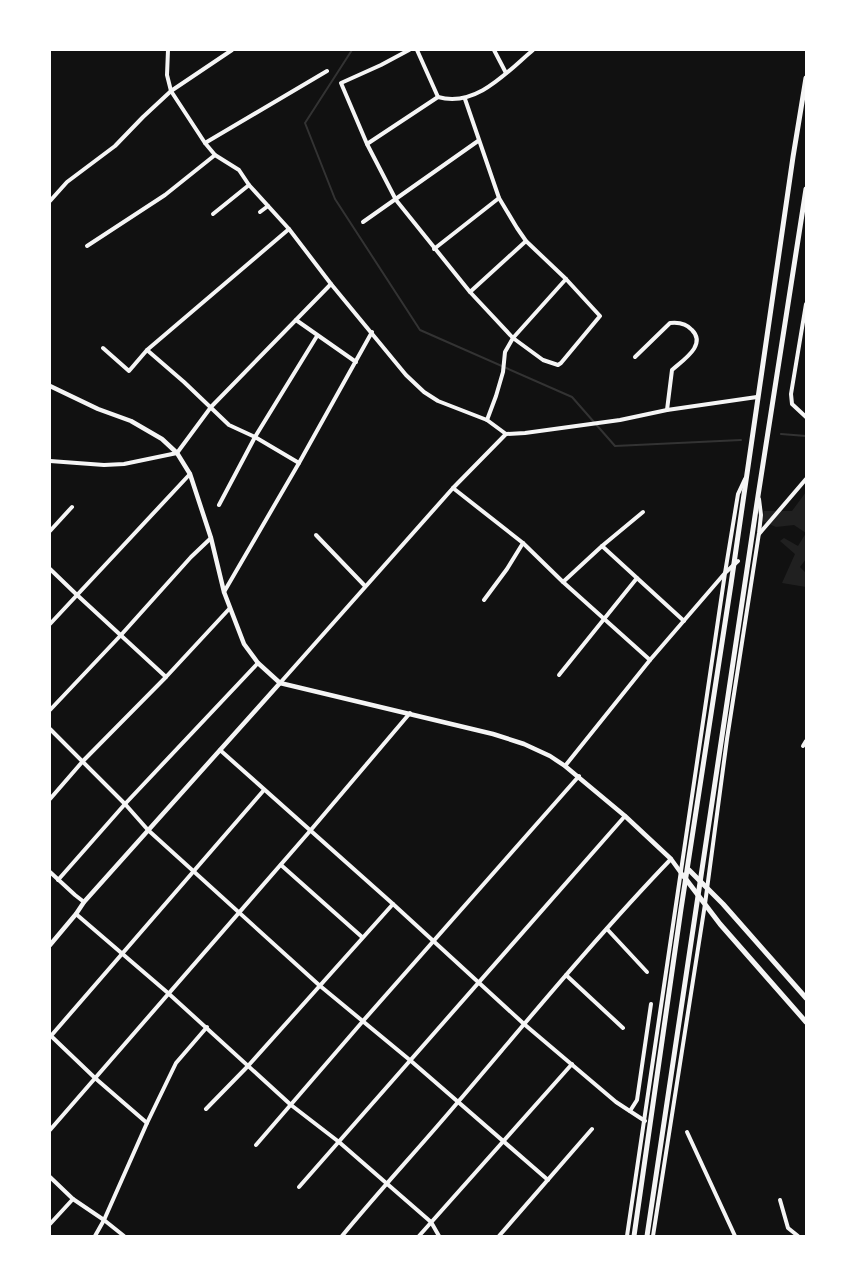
<svg xmlns="http://www.w3.org/2000/svg" width="856" height="1286" viewBox="0 0 856 1286" font-family="Bitter,serif">
<style>
.green{fill:#202020}
.lines{fill:none;stroke-linecap:round;stroke-linejoin:round}
.stream{stroke:#333;stroke-width:2}
.minor{stroke:#f5f5f5;stroke-width:4}
.tertiary{stroke:#f5f5f5;stroke-width:4.5}
.secondary{stroke:#f5f5f5;stroke-width:5}
.primary{stroke:#f5f5f5;stroke-width:5}
</style>
<rect width="100%" height="100%" fill="#111"/>
<polygon class="green" points="806,492 806,559 800,567 806,573 806,587 782,583 795,554 780,541 784,538 798,546 806,533 794,525 776,527 762,521 764,511 792,511"/>
<g class="lines">
<g class="stream">
<polyline points="352,50 305,123 335,199 420,330 572,397 615,446 741,440"/>
<polyline points="781,434 806,436"/>
</g>
<g class="minor">
<polyline points="168,50 167,75 171,91 205,143 215,155 239,170 249,185 289,229 331,284 406,375 424,392 438,401 487,420 506,434 525,433 620,420 667,410 757,397"/>
<polyline points="409,50 381,65 341,83 367,144 396,200 470,292 513,338 543,360 558,365 561,363 600,316 566,279 526,241 517,228 499,198 465,99"/>
<path d="M417,50L438,97C476,108 507,72 533,50"/>
<polyline points="494,50 506,73"/>
<polyline points="205,143 327,71"/>
<polyline points="367,144 438,97"/>
<polyline points="50,201 67,182 115,146 143,117 171,91 232,50"/>
<polyline points="260,212 268,206"/>
<polyline points="213,214 249,185"/>
<polyline points="363,222 478,141"/>
<polyline points="87,246 165,195 215,155"/>
<polyline points="434,249 499,198"/>
<polyline points="470,292 526,241"/>
<polyline points="806,304 791,394 792,404 806,417"/>
<polyline points="296,320 356,362"/>
<polyline points="103,348 129,371 147,350 289,229"/>
<polyline points="147,350 184,382 229,425 255,437 299,463"/>
<path d="M635,357L670,323C679,322 686,323 692,330C707,345 683,360 672,370L667,410"/>
<polyline points="487,420 496,396 503,372 505,352 513,338 566,279"/>
<polyline points="50,461 104,465 124,464 177,453 211,407 331,284"/>
<polyline points="453,488 523,543 563,582 650,660"/>
<polyline points="219,505 255,437 317,336"/>
<polyline points="50,531 72,507"/>
<polyline points="759,534 806,479"/>
<polyline points="316,535 365,586"/>
<polyline points="602,546 684,621"/>
<polyline points="50,569 76,594 166,677"/>
<polyline points="563,582 602,546 643,512"/>
<polyline points="224,592 299,463 372,332"/>
<polyline points="484,600 507,569 523,543"/>
<polyline points="50,624 190,474"/>
<polyline points="559,675 637,578"/>
<polyline points="280,683 453,488 506,434"/>
<polyline points="50,710 121,635 191,557 211,538"/>
<polyline points="50,729 125,804 148,830 319,985 411,1061 548,1180"/>
<polyline points="803,746 806,741"/>
<polyline points="220,750 393,904 524,1024 616,1102 645,1121"/>
<polyline points="565,766 650,660 725,573 738,561"/>
<polyline points="50,799 83,761 166,677 230,608"/>
<polyline points="281,865 362,937"/>
<polyline points="50,872 75,895 84,902"/>
<polyline points="58,880 125,804 258,663"/>
<polyline points="76,914 168,993 291,1105 339,1142 431,1222 439,1236"/>
<polyline points="607,929 647,972"/>
<polyline points="566,975 623,1028"/>
<polyline points="50,1035 95,1078 147,1123"/>
<polyline points="50,1037 264,790"/>
<polyline points="206,1109 248,1066 393,904"/>
<polyline points="630,1111 637,1100 651,1004"/>
<polyline points="50,1130 310,831 410,713"/>
<polyline points="687,1132 735,1236"/>
<polyline points="256,1145 363,1021 579,776"/>
<polyline points="50,1177 73,1199 104,1220 124,1236"/>
<polyline points="299,1187 625,816"/>
<polyline points="780,1200 788,1228 798,1236"/>
<polyline points="50,1224 73,1199"/>
<polyline points="95,1236 104,1220 147,1123 176,1063 207,1027"/>
<path d="M342,1236C379,1191 420,1147 458,1102C528,1020 596,937 671,859"/>
<polyline points="419,1236 572,1064"/>
<polyline points="499,1236 592,1129"/>
<polyline points="627,1236 725,573 738,494 745,479"/>
<polyline points="653,1236 705,904 727,739 759,533 761,515 759,499"/>
</g>
<g class="tertiary">
<polyline points="50,386 98,409 131,421 162,439 177,453 190,474 211,538 224,592 244,644 258,663 280,683 493,734 524,744 550,756 565,766 625,816 671,859 684,877"/>
<polyline points="50,945 76,914 84,902 280,683"/>
</g>
<g class="secondary">
<polyline points="689,870 723,904 806,998"/>
<polyline points="685,878 720,924 806,1022"/>
</g>
<g class="primary">
<polyline points="634,1236 681,909 731,584 793,157 806,78"/>
<polyline points="647,1236 758,496 806,189"/>
</g>
</g>
<rect width="856" height="1286" fill="none" stroke="#ffffff" stroke-width="102"/>
</svg>
